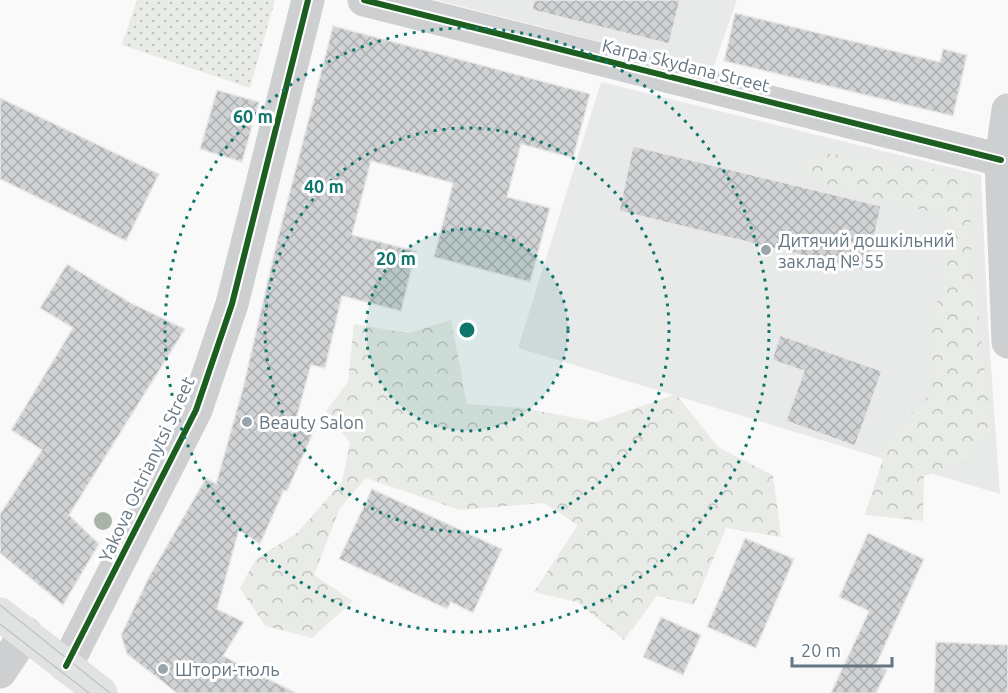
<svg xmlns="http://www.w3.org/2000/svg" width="1008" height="693" viewBox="0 0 1008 693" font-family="Ubuntu,sans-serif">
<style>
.built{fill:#e8e9e9}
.grass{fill:url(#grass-dots)}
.forest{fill:url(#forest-crowns)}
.building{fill:url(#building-cross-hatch);stroke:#e8e8e8;stroke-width:1.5}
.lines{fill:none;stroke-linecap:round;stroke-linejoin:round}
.minor{stroke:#cecfd0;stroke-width:33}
.major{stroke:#e1e2e2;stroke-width:33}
.tram{stroke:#c3c5c6;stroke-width:1.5}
.cycleway-casing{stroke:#fff;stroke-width:10}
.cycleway{stroke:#1b5e20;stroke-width:6}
.tree{fill:#a9b3a7}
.ring{fill:none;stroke:#0f766e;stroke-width:3;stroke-dasharray:3 6}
.poi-dot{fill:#99a4ac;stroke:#fff;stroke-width:2}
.labels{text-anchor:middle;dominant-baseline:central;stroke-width:6;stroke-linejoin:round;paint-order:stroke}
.street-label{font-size:18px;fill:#657683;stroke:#fff}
.poi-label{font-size:18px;fill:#657683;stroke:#fff;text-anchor:start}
.centre{fill:#0f766e;stroke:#fff;stroke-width:3}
.ring-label{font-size:18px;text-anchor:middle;font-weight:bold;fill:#0f766e;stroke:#fff;stroke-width:6;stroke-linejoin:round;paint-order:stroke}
</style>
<defs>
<pattern id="grass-dots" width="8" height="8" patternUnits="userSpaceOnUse" patternTransform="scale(1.5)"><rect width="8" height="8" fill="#e8ebe6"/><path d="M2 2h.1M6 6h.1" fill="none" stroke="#c0c3c0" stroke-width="1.8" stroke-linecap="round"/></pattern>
<pattern id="forest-crowns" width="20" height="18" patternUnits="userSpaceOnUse" patternTransform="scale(1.5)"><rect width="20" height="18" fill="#e8ebe6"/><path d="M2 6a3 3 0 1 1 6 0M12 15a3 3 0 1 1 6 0" fill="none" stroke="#c0c3c0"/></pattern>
<pattern id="building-cross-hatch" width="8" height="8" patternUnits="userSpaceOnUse" patternTransform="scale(1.5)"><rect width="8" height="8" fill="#d0d2d3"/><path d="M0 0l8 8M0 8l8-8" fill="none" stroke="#acafb1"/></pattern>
</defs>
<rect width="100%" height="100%" fill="#f9f9f9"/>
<g class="built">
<polygon points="437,0 737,0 712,71"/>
<polygon points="601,82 981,175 988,324 1000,494 518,348"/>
</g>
<polygon class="grass" points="137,0 275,0 250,88 122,45"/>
<g class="forest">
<polygon points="811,152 869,158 972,176 970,241 992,432 967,463 924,476 923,521 865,515 890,436 933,390 929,331 942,285 947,216 820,184 801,168"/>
<polygon points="451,320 467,404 524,408 596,422 676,394 718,447 773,475 781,537 726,528 694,605 657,596 624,640 577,602 534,592 578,525 544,503 460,510 366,478 340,508 314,575 353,601 312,638 265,626 240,588 256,559 297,533 342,482 350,443 326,411 348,382 354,324 408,333"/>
</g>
<g class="building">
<polygon points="534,0 680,0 669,44 532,10"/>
<polygon points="735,13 940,62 943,49 967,55 953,116 724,61"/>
<polygon points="333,26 590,94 573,158 521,144 507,197 550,208 530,282 434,257 453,183 371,161 352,235 416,251 401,311 342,296 325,368 311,365 297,416 317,424 287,491 284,490 260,544 239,530 217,609 244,622 223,656 296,693 177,693 127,654 121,635 150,575 206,478 216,484 243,388 277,241"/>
<polygon points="217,90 259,102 242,162 200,149"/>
<polygon points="0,98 159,174 126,241 0,179"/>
<polygon points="633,146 881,206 867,271 619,211"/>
<polygon points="67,264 131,303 185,329 69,515 99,544 63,605 0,553 0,514 42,450 11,430 73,328 40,308"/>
<polygon points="780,335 882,371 855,446 786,421 804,371 772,360"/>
<polygon points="372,489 502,549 473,613 451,602 447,609 339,559"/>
<polygon points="868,533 924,559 876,665 887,670 876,693 831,693 869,611 839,597"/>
<polygon points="745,538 794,559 756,648 707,627"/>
<polygon points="661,617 701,635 683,675 643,657"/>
<polygon points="936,642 1008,645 1008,693 934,693"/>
</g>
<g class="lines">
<g class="minor">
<polyline points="364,0 1001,160"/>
<polyline points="1008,110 1001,160 1008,342"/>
<polyline points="66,666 196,410 232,304 308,0"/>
<polyline points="0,672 26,633"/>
</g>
<polyline class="major" points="0,614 101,693"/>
<g class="tram">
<polyline points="0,605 110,693"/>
<polyline points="0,624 89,693"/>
</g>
<g class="cycleway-casing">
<g id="cycleway">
<polyline points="364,0 1001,160"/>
<polyline points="66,666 196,410 232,304 308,0"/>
</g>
</g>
<use href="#cycleway" class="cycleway"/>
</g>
<circle class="tree" cx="103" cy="521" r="9"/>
<circle cx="467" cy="330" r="101" fill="#0f766e" fill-opacity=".12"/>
<g class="ring">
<circle cx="467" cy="330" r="101"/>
<circle cx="467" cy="330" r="202"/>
<circle cx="467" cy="330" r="302"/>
</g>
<g class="poi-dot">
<circle cx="766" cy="250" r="6"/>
<circle cx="247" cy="422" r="6"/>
<circle cx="163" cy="669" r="6"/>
</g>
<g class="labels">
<g class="street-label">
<text transform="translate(686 65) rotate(14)">Karpa Skydana Street</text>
<text transform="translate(146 469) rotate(-65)">Yakova Ostrianytsi Street</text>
</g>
<g class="poi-label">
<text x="778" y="240">Дитячий дошкільний<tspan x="778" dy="21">заклад № 55</tspan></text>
<text x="259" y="422">Beauty Salon</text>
<text x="175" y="669">Штори-тюль</text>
</g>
</g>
<circle cx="467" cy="330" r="9" class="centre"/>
<g class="ring-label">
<text x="253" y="123">60 m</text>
<text x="324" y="193">40 m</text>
<text x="396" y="265">20 m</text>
</g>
<path d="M792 657v9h100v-9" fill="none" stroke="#657683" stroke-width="3"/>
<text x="801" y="657" font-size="18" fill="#657683" stroke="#ffffff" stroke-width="4.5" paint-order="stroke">20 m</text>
</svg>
